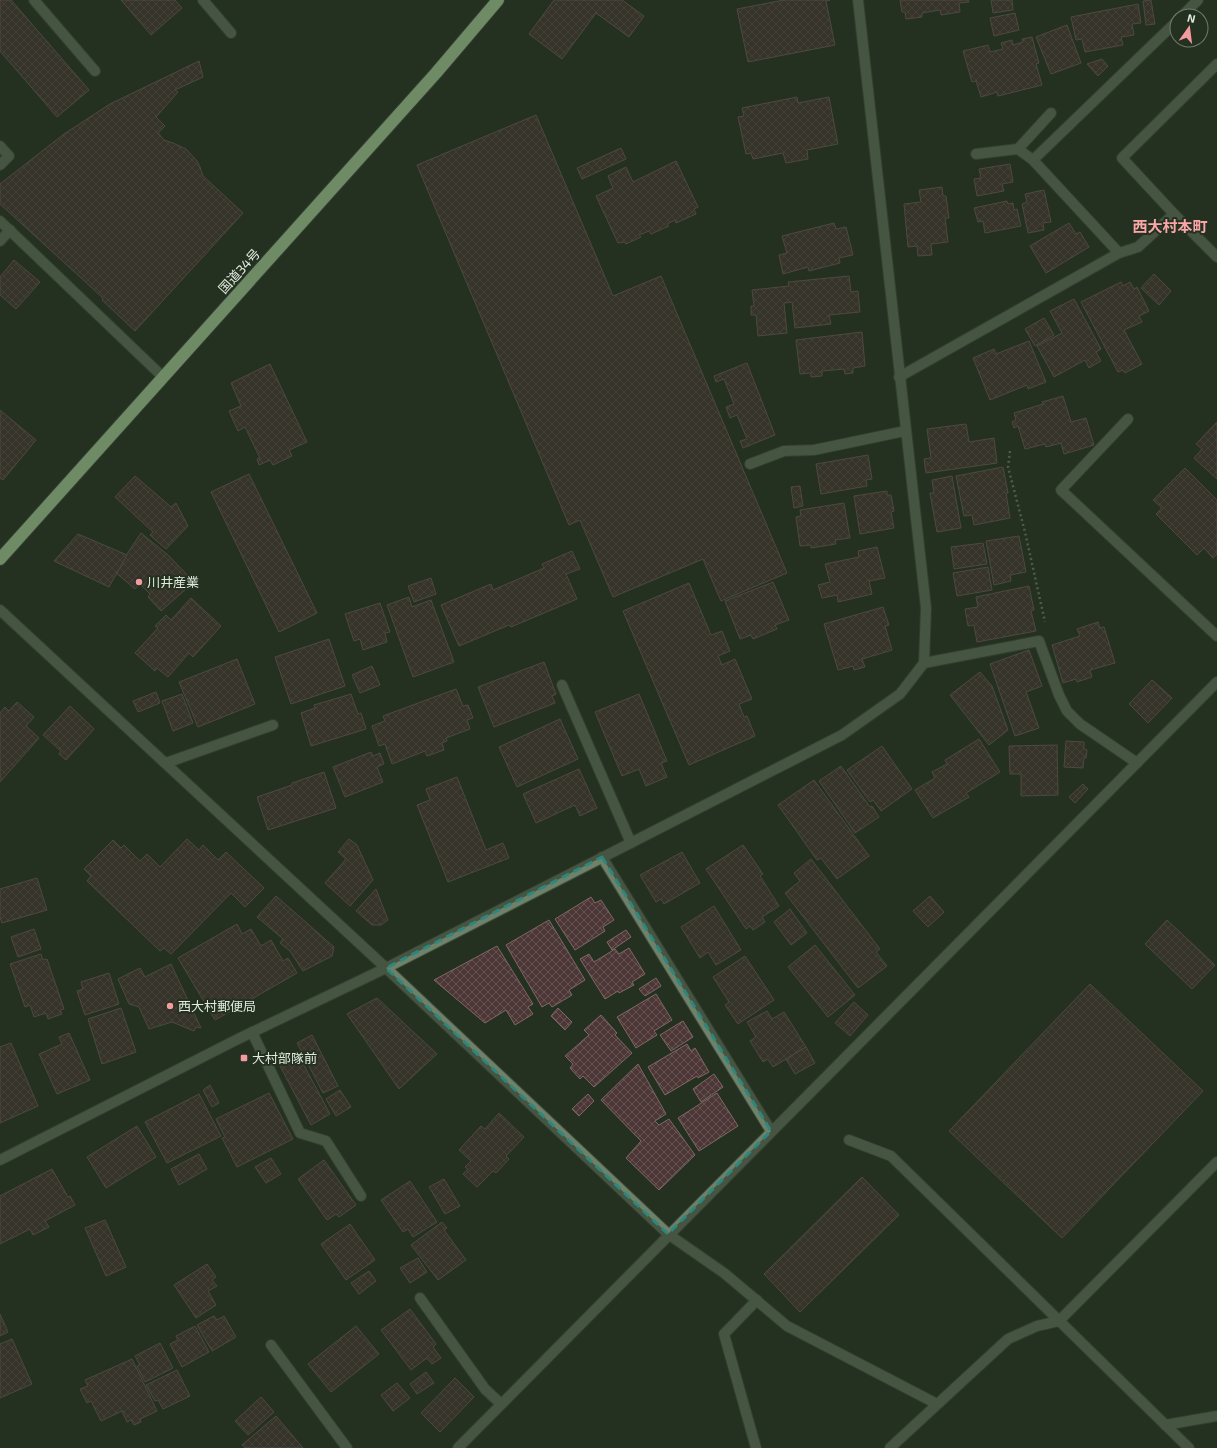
<svg xmlns="http://www.w3.org/2000/svg" width="1217" height="1448" viewBox="0 0 1217 1448" font-family="'Exo 2','Noto Sans JP',sans-serif">
<style>
.building{fill:url(#building-cross-hatch);stroke:#806667}
.lines{fill:none;stroke-linecap:round;stroke-linejoin:round}
.minor-casing{stroke:#424f3f;stroke-width:12}
.highway-casing{stroke:#424f3f;stroke-width:14}
.path{stroke:#838e81;stroke-width:2.5;stroke-dasharray:2 3;stroke-linecap:butt}
.minor{stroke:#6e8169;stroke-width:10}
.highway{stroke:#c7f9bb;stroke-width:12}
.marked{fill:none;stroke:#2e877f;stroke-width:3;stroke-dasharray:8 5;stroke-linejoin:round}
.poi-dot{fill:#f49b9f;stroke:#243121;stroke-width:1.5}
.labels{text-anchor:middle;dominant-baseline:central;stroke-width:4;stroke-linejoin:round;paint-order:stroke}
.street-label{font-size:13px;fill:#e1eadf;stroke:#243121}
.poi-label{font-size:13px;fill:#e1eadf;stroke:#243121;text-anchor:start}
.quarter-label{font-size:15px;font-weight:bold;fill:#faa6a9;stroke:#243121}
</style>
<defs>
<pattern id="building-cross-hatch" width="8" height="8" patternUnits="userSpaceOnUse"><rect width="8" height="8" fill="#4c3636"/><path d="M0 0l8 8M0 8l8-8" fill="none" stroke="#665353"/></pattern>
</defs>
<rect width="100%" height="100%" fill="#243121"/>
<g class="building">
<polygon points="0,0 11,0 89,90 57,117 0,51"/>
<polygon points="121,0 175,0 182,8 151,35"/>
<polygon points="554,0 622,0 644,16 629,37 596,13 562,59 529,34"/>
<polygon points="784,0 830,0 826,1 835,45 748,62 737,9"/>
<polygon points="900,0 968,0 969,2 959,3 960,12 941,15 940,10 922,13 922,17 906,19 905,12 902,12"/>
<polygon points="991,0 1012,0 1013,10 993,13"/>
<polygon points="1151,0 1155,24 1146,25 1143,1"/>
<polygon points="1138,4 1141,23 1132,24 1134,35 1121,37 1123,45 1085,52 1082,39 1076,40 1071,17"/>
<polygon points="1015,13 1019,30 994,36 990,18"/>
<polygon points="1067,25 1081,63 1051,74 1036,37"/>
<polygon points="1032,37 1039,63 1036,64 1042,85 998,96 997,92 981,97 976,81 972,82 963,51 988,45 990,52 1003,49 1001,43 1012,40 1013,45 1023,42 1022,39"/>
<polygon points="1102,59 1108,66 1098,76 1087,64"/>
<polygon points="199,61 203,77 175,90 178,92 156,117 165,126 158,133 164,140 173,143 186,149 197,161 200,167 203,176 243,213 135,331 102,300 103,298 0,204 0,184 64,134 110,104"/>
<polygon points="797,97 798,103 829,97 838,144 807,150 808,159 786,163 783,153 753,159 751,153 746,154 738,117 744,116 742,108"/>
<polygon points="536,115 613,296 661,276 787,573 721,601 703,559 613,597 580,520 569,525 417,165"/>
<polygon points="621,148 626,159 582,179 577,168"/>
<polygon points="676,161 698,207 694,209 696,214 676,223 675,220 667,224 669,226 651,234 649,231 639,235 641,237 626,244 624,242 618,243 596,196 613,188 608,176 626,167 633,182"/>
<polygon points="1010,164 1013,182 1002,184 1004,191 977,196 974,179 981,178 979,169"/>
<polygon points="942,187 943,196 946,196 949,218 945,218 948,242 931,244 932,255 918,256 917,246 908,247 904,204 921,202 919,190"/>
<polygon points="1044,190 1051,222 1043,223 1044,230 1028,233 1022,204 1027,202 1025,194"/>
<polygon points="1007,201 1008,204 1013,203 1014,210 1017,209 1021,226 985,233 983,221 978,222 974,208"/>
<polygon points="834,223 836,229 846,227 853,255 839,258 840,263 809,271 808,267 783,274 779,255 787,253 782,236"/>
<polygon points="1069,223 1076,234 1080,232 1089,247 1046,273 1030,246"/>
<polygon points="14,260 40,282 16,309 0,295 0,277"/>
<polygon points="1154,274 1171,291 1159,305 1141,288"/>
<polygon points="849,276 851,292 858,291 860,312 829,315 831,324 795,328 792,302 784,303 787,333 758,336 756,315 751,315 751,306 754,306 752,290 789,286 788,282"/>
<polygon points="1121,282 1123,286 1130,282 1134,289 1137,287 1149,311 1139,316 1142,322 1124,330 1142,364 1125,373 1123,370 1118,372 1081,302"/>
<polygon points="1074,299 1101,349 1096,352 1101,361 1089,368 1085,360 1054,377 1037,346 1062,333 1050,311"/>
<polygon points="1044,318 1054,335 1035,346 1025,329"/>
<polygon points="862,332 865,366 853,368 853,373 845,374 844,369 822,371 822,376 811,377 811,373 800,374 796,340"/>
<polygon points="1029,341 1046,382 1028,389 1027,385 990,400 973,358 994,349 996,354"/>
<polygon points="747,363 775,435 743,448 740,441 747,439 737,415 730,418 726,407 734,404 724,379 716,382 714,376"/>
<polygon points="270,364 307,442 289,450 292,456 273,465 270,460 259,465 257,459 260,458 245,427 238,431 229,411 241,406 231,383"/>
<polygon points="1063,396 1071,422 1086,418 1094,445 1064,454 1061,443 1046,447 1045,444 1025,449 1018,426 1014,428 1012,422 1016,420 1014,413 1043,404 1042,402"/>
<polygon points="0,410 36,440 3,480 0,478"/>
<polygon points="1217,422 1217,479 1194,458 1202,449 1196,444"/>
<polygon points="966,424 969,442 994,438 997,463 926,473 924,459 931,458 927,429"/>
<polygon points="868,455 872,479 866,480 867,486 821,494 816,464"/>
<polygon points="1003,467 1008,493 1006,493 1010,518 974,525 972,515 964,516 956,476"/>
<polygon points="1185,468 1217,500 1217,554 1213,558 1204,548 1197,555 1156,514 1162,508 1153,500"/>
<polygon points="249,474 317,613 279,632 211,492"/>
<polygon points="135,476 171,507 176,503 188,526 166,549 150,535 153,532 115,497"/>
<polygon points="952,476 961,528 937,532 930,493 934,493 932,480"/>
<polygon points="800,486 803,506 794,508 791,487"/>
<polygon points="887,491 887,495 891,495 894,511 891,512 894,528 860,534 854,496"/>
<polygon points="844,503 850,538 835,540 836,544 811,548 811,545 800,546 796,517 801,516 800,510"/>
<polygon points="141,533 168,555 194,582 161,611 148,597 150,594 140,584 135,589 115,572"/>
<polygon points="78,534 127,555 109,587 54,561"/>
<polygon points="1019,536 1026,572 1010,575 1011,581 994,585 986,541"/>
<polygon points="983,543 987,564 954,569 951,547"/>
<polygon points="877,547 885,578 869,581 872,594 838,602 837,595 822,598 818,585 830,582 825,564 859,557 858,551"/>
<polygon points="572,551 580,569 566,574 577,599 511,627 509,625 459,646 441,605 491,584 493,590 544,568 542,564"/>
<polygon points="988,567 992,590 957,596 953,573"/>
<polygon points="431,578 436,594 414,602 408,586"/>
<polygon points="773,582 789,620 775,625 777,629 753,639 751,635 740,639 725,601"/>
<polygon points="689,583 711,635 722,631 730,651 718,656 722,665 735,659 752,699 739,704 744,717 747,716 755,736 689,765 623,611"/>
<polygon points="1029,586 1034,610 1031,611 1036,631 977,642 974,625 968,626 965,609 978,607 976,597"/>
<polygon points="409,597 412,607 431,600 454,662 413,677 387,605"/>
<polygon points="191,598 221,626 193,657 189,653 168,677 157,668 155,671 135,653 158,628 155,626 166,615 171,620"/>
<polygon points="380,603 390,632 385,633 387,642 363,650 360,639 354,641 345,614"/>
<polygon points="883,607 889,625 885,626 892,650 862,659 865,667 854,670 853,666 838,670 824,624"/>
<polygon points="1098,622 1100,628 1104,627 1115,663 1090,670 1092,677 1077,682 1076,679 1063,683 1052,645 1080,636 1077,629"/>
<polygon points="329,639 345,686 291,704 275,657"/>
<polygon points="1029,650 1042,686 1026,692 1039,728 1015,736 990,664"/>
<polygon points="237,659 255,704 198,727 179,682"/>
<polygon points="544,662 556,694 552,696 555,703 494,727 478,687"/>
<polygon points="372,666 380,685 360,693 352,675"/>
<polygon points="980,672 992,686 1008,730 989,745 950,695"/>
<polygon points="1152,680 1172,698 1148,723 1129,704"/>
<polygon points="456,689 463,706 468,705 473,718 467,720 470,729 446,738 447,741 442,743 444,750 427,756 425,751 392,764 385,744 379,746 372,726 385,721 383,716"/>
<polygon points="156,692 160,703 138,712 133,701"/>
<polygon points="182,694 193,723 173,731 162,701"/>
<polygon points="351,694 358,714 361,713 366,729 311,746 301,713 315,708 314,705"/>
<polygon points="639,694 667,761 661,763 667,777 646,786 639,769 622,776 595,712"/>
<polygon points="17,702 34,717 26,726 39,738 0,782 0,713 5,707 9,711"/>
<polygon points="70,706 94,729 66,760 59,754 61,751 43,735"/>
<polygon points="560,719 578,759 517,787 499,747"/>
<polygon points="979,739 1000,772 966,793 969,797 933,818 915,790 935,778 932,772 947,764 945,760"/>
<polygon points="1066,741 1084,742 1084,749 1087,750 1086,758 1084,758 1083,768 1064,767"/>
<polygon points="1057,745 1058,795 1021,796 1021,774 1010,774 1009,746"/>
<polygon points="882,746 912,789 881,811 873,800 870,802 847,770"/>
<polygon points="371,752 373,756 380,753 384,764 377,767 383,782 345,797 333,767"/>
<polygon points="841,766 870,807 872,806 879,817 855,833 819,781"/>
<polygon points="579,769 597,808 580,816 575,805 536,823 523,794"/>
<polygon points="324,772 336,808 268,830 257,797 292,785 292,783"/>
<polygon points="457,777 486,850 503,843 509,858 448,882 417,805 430,800 426,789"/>
<polygon points="814,780 869,856 837,879 821,858 817,860 778,805"/>
<polygon points="1083,784 1088,789 1075,803 1069,797"/>
<polygon points="187,839 199,850 203,845 218,860 226,852 264,888 245,907 231,893 171,954 164,948 160,951 87,881 91,876 84,869 113,840 121,848 124,845 140,861 147,854 160,867"/>
<polygon points="349,839 357,845 373,880 350,906 325,883 346,859 338,852"/>
<polygon points="743,845 763,874 760,876 779,906 762,917 765,922 753,930 750,926 746,929 706,869"/>
<polygon points="682,852 700,883 664,904 661,899 656,902 640,875"/>
<polygon points="811,859 880,949 876,952 887,966 858,988 785,893 800,881 794,873"/>
<polygon points="37,878 47,910 2,923 0,917 0,889"/>
<polygon points="376,889 388,920 381,925 372,925 356,911"/>
<polygon points="276,896 334,947 332,956 303,971 290,951 280,943 283,939 257,917"/>
<polygon points="930,896 944,912 928,927 913,911"/>
<polygon points="591,897 595,903 601,900 614,920 603,927 605,931 575,950 555,919"/>
<polygon points="714,906 741,950 716,965 708,952 700,958 681,927"/>
<polygon points="790,909 807,933 791,945 774,922"/>
<polygon points="549,920 585,980 569,990 572,995 552,1007 549,1003 542,1007 506,945"/>
<polygon points="1167,920 1215,965 1192,989 1145,944"/>
<polygon points="237,924 242,934 251,929 261,946 271,940 283,961 288,958 297,973 215,1020 178,958"/>
<polygon points="34,929 41,949 18,957 11,937"/>
<polygon points="626,930 631,937 612,950 607,942"/>
<polygon points="815,945 855,995 828,1017 788,967"/>
<polygon points="497,946 533,1004 528,1007 533,1014 515,1025 506,1010 485,1023 434,980"/>
<polygon points="629,948 645,974 632,982 634,985 619,993 618,991 605,999 580,959 589,954 594,962 615,949 619,954"/>
<polygon points="41,954 43,960 47,959 64,1009 60,1010 62,1014 48,1019 46,1013 34,1017 30,1005 25,1007 10,964"/>
<polygon points="745,956 774,1000 738,1024 725,1005 729,1002 713,977"/>
<polygon points="171,964 201,1028 196,1027 194,1031 172,1022 149,1029 139,1007 129,1004 118,979 140,968 145,977"/>
<polygon points="109,973 119,1004 85,1015 77,991 83,989 81,982"/>
<polygon points="656,978 661,986 645,996 639,989"/>
<polygon points="1090,984 1203,1091 1062,1238 949,1131"/>
<polygon points="656,994 672,1020 654,1031 657,1035 636,1048 617,1017"/>
<polygon points="377,998 437,1054 399,1089 347,1014"/>
<polygon points="854,1002 868,1015 850,1036 835,1023"/>
<polygon points="121,1008 136,1052 102,1064 88,1019"/>
<polygon points="558,1008 572,1022 565,1030 551,1016"/>
<polygon points="767,1011 772,1019 784,1012 806,1047 773,1067 768,1059 763,1062 750,1041 756,1037 747,1022"/>
<polygon points="601,1015 617,1033 615,1035 632,1053 594,1087 583,1076 580,1079 570,1068 573,1064 565,1056 589,1035 584,1030"/>
<polygon points="683,1021 693,1037 671,1051 660,1035"/>
<polygon points="69,1033 90,1080 57,1094 39,1054 62,1044 59,1037"/>
<polygon points="312,1035 338,1086 323,1093 297,1043"/>
<polygon points="11,1043 38,1106 0,1123 0,1047"/>
<polygon points="687,1044 691,1051 695,1048 709,1072 698,1078 697,1076 665,1095 648,1067"/>
<polygon points="806,1047 815,1063 795,1074 786,1059"/>
<polygon points="298,1054 330,1114 311,1125 279,1064"/>
<polygon points="638,1064 666,1114 655,1121 659,1125 669,1119 695,1155 659,1190 626,1158 641,1141 601,1100"/>
<polygon points="714,1074 723,1087 701,1102 693,1089"/>
<polygon points="210,1085 219,1103 212,1107 203,1090"/>
<polygon points="340,1090 351,1107 336,1116 326,1099"/>
<polygon points="269,1093 293,1139 237,1167 222,1138 225,1137 216,1119"/>
<polygon points="717,1093 738,1126 699,1151 678,1118"/>
<polygon points="199,1094 221,1136 167,1163 145,1122"/>
<polygon points="588,1094 594,1101 579,1116 572,1109"/>
<polygon points="499,1113 524,1137 506,1156 509,1159 496,1173 493,1171 477,1187 463,1174 468,1169 465,1167 471,1161 459,1150 481,1126 485,1129"/>
<polygon points="137,1126 156,1157 106,1188 87,1157"/>
<polygon points="199,1154 207,1169 179,1185 171,1169"/>
<polygon points="271,1158 281,1174 266,1183 255,1167"/>
<polygon points="324,1160 356,1205 339,1217 336,1214 327,1220 298,1179"/>
<polygon points="52,1169 68,1197 70,1196 75,1205 45,1221 49,1227 33,1235 30,1229 0,1244 0,1196"/>
<polygon points="862,1177 899,1215 800,1312 764,1274"/>
<polygon points="444,1179 460,1206 445,1214 429,1187"/>
<polygon points="410,1181 437,1222 413,1237 408,1229 403,1232 381,1200"/>
<polygon points="105,1220 126,1267 106,1276 85,1228"/>
<polygon points="442,1222 447,1228 444,1230 466,1260 438,1280 411,1245"/>
<polygon points="350,1224 375,1260 346,1280 321,1244"/>
<polygon points="418,1258 427,1272 410,1283 400,1268"/>
<polygon points="207,1264 216,1277 212,1280 217,1286 208,1291 216,1305 196,1318 174,1285"/>
<polygon points="369,1271 376,1281 359,1294 351,1283"/>
<polygon points="410,1309 436,1344 433,1347 441,1358 432,1364 427,1358 411,1370 381,1330"/>
<polygon points="0,1314 8,1332 0,1336"/>
<polygon points="214,1316 217,1320 224,1316 236,1337 212,1351 197,1325"/>
<polygon points="195,1326 209,1352 182,1367 170,1344 178,1340 176,1336"/>
<polygon points="356,1326 379,1354 331,1392 308,1364"/>
<polygon points="12,1339 32,1384 0,1398 0,1344"/>
<polygon points="160,1343 173,1368 145,1382 137,1366 140,1365 135,1356"/>
<polygon points="132,1359 157,1411 140,1419 141,1422 134,1425 131,1420 127,1422 122,1411 101,1421 91,1401 87,1403 80,1389 88,1386 85,1380"/>
<polygon points="177,1370 190,1396 163,1409 158,1400 155,1401 146,1385"/>
<polygon points="426,1372 434,1383 417,1394 410,1384"/>
<polygon points="455,1378 474,1397 440,1432 421,1413"/>
<polygon points="397,1383 410,1398 393,1411 381,1395"/>
<polygon points="261,1397 274,1412 248,1435 235,1421"/>
<polygon points="276,1416 303,1448 245,1448 242,1445"/>
</g>
<g class="lines">
<g class="minor-casing">
<g id="minor">
<polyline points="34,0 95,71"/>
<polyline points="203,0 231,33"/>
<polyline points="1182,16 1198,0"/>
<polyline points="0,146 9,156 0,165"/>
<polyline points="1018,149 1051,113"/>
<polyline points="976,154 1018,149 1033,160"/>
<polyline points="1174,214 1122,158 1217,64"/>
<polyline points="0,221 163,377"/>
<polyline points="0,241 10,230"/>
<polyline points="1119,253 1138,247 1174,214 1217,257"/>
<polyline points="899,377 1119,253 1033,160 1177,21"/>
<polyline points="1128,419 1061,490 1217,636"/>
<polyline points="750,464 784,451 814,450 905,431"/>
<polyline points="0,610 386,968 668,1234 724,1273 787,1326 937,1404"/>
<polyline points="924,663 1039,641 1059,695 1067,711 1080,724 1137,763"/>
<polyline points="562,685 631,843"/>
<polyline points="166,763 273,725"/>
<polyline points="602,857 771,1131"/>
<polyline points="252,1032 300,1133 326,1141 361,1196"/>
<polyline points="849,1140 891,1156 1189,1448"/>
<polyline points="0,1160 236,1040 386,968 842,735 900,694 924,663 926,608 858,0"/>
<polyline points="420,1298 485,1389 501,1404"/>
<polyline points="271,1345 347,1448"/>
<polyline points="1165,1425 1217,1416"/>
<path d="M458,1448C577,1327 697,1207 817,1086C950,952 1083,817 1217,682"/>
<polyline points="756,1448 724,1334 757,1300"/>
<polyline points="890,1448 1008,1339 1037,1326 1059,1321 1217,1162"/>
</g>
</g>
<g class="highway-casing">
<polyline id="highway" points="0,559 436,73 498,0"/>
</g>
<polyline class="path" points="1010,451 1008,467 1025,532 1045,622"/>
<use href="#minor" class="minor"/>
<use href="#highway" class="highway"/>
</g>
<path d="M0 0H1217V1448H0ZM602,857L771,1131L668,1234L386,968Z" fill="#243121" fill-opacity=".55" fill-rule="evenodd"/>
<path class="marked" d="M602,857L771,1131L668,1234L386,968Z"/>
<g class="poi-dot">
<circle cx="139" cy="582" r="4"/>
<circle cx="170" cy="1006" r="4"/>
<rect x="240" y="1054" width="8" height="8" rx="2"/>
</g>
<g class="labels">
<g class="street-label">
<text transform="translate(239 271) rotate(-48)">国道34号</text>
</g>
<g class="poi-label">
<text x="147" y="582">川井産業</text>
<text x="178" y="1006">西大村郵便局</text>
<text x="252" y="1058">大村部隊前</text>
</g>
<g class="quarter-label">
<text x="1170" y="226">西大村本町</text>
</g>
</g>
<g transform="translate(1189 28) rotate(14)"><circle r="19" fill="#243121" stroke="#707b6d"/>
<path d="M0-3L7 15L0 10L-7 15Z" fill="#f49b9f"/>
<text y="-6" font-size="11" font-weight="bold" text-anchor="middle" fill="#e1eadf">N</text>
</g>
</svg>
